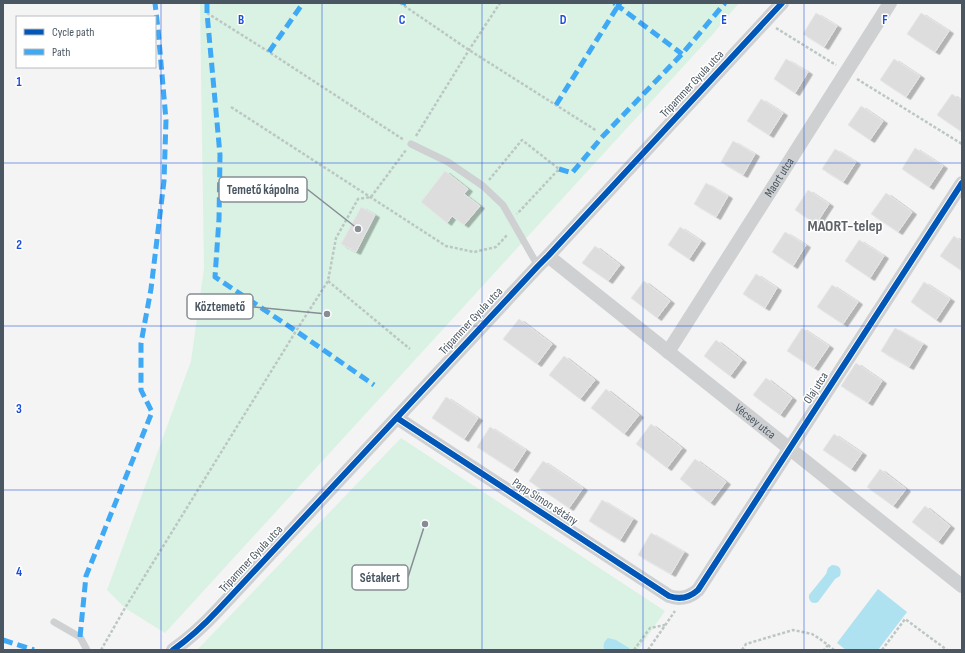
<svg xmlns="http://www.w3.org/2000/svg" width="965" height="653" viewBox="0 0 965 653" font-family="'Sofia Sans Condensed',sans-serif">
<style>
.green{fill:#d9f2e3}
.water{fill:#aee2f0}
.building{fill:#ddddde;stroke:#e5e6e7;filter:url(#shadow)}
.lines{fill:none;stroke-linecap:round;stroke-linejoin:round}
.path{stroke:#bcc7c4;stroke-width:2.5;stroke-dasharray:3 2;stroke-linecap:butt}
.service{stroke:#ced0d2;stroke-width:7}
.minor{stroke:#ced0d2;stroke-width:14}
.quiet{stroke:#3fa9f5;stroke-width:5;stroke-dasharray:10 5;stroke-linecap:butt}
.cycleway-casing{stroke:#fff;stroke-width:8}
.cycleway{stroke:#0057b8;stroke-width:6}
.grid{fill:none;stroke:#1d4ed8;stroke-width:1;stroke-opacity:0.55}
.labels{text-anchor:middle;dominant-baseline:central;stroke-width:3;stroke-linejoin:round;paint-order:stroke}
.street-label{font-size:12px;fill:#4a5661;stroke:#fff}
.district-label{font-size:16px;font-weight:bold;fill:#5f6368;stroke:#fff}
.grid-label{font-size:13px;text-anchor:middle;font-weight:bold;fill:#1d4ed8;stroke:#fff;stroke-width:3;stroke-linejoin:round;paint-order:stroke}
.leader{fill:none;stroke:#868d94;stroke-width:1.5}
.callout-dot{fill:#868d94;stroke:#fff;stroke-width:1.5}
.callout{fill:#fff;stroke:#868d94;stroke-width:1.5}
.callout-label{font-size:13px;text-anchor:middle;font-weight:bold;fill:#4a5661}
</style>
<defs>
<filter id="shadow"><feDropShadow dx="4.5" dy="2.5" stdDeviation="0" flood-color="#0004"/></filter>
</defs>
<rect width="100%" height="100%" fill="#f4f4f4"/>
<g class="green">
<polygon points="200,3 739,3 713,34 165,633 125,608 107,590 191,361 204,268"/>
<polygon points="401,438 665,611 638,650 197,650"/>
</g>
<g class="water">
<path d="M832,565C840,565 842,569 840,576L835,579L818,602C813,605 808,601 809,595L826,574L828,568Z"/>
<polygon points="878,589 907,612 878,650 846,650 837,643"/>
<path d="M608,638L616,640L629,648L630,650H604C603,645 604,641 608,638Z"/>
</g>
<g class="building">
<polygon points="816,13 837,26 824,47 803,34"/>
<polygon points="921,13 949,31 935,52 907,34"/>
<polygon points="786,59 808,72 795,93 774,79"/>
<polygon points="894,59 920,76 906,97 880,80"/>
<polygon points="952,94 962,101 962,132 937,115"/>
<polygon points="761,99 783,113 769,135 747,121"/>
<polygon points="861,106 883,121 870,140 848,125"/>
<polygon points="733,141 755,154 743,175 721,162"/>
<polygon points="915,148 943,166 929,187 902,169"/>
<polygon points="835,149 856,162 843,182 822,169"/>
<polygon points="445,171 468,189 464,194 480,206 464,225 452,216 447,223 421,202"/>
<polygon points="706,183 728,196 716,217 694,204"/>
<polygon points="808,190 829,204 816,224 795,210"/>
<polygon points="886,193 912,212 898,232 871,214"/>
<polygon points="361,207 375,215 356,252 341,244"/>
<polygon points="680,227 701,241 689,259 668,245"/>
<polygon points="785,232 806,245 793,266 772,252"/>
<polygon points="954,236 962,242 962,271 940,256"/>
<polygon points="859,240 884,256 870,278 845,261"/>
<polygon points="595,246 620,265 608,281 582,263"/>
<polygon points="756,274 777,288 765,308 743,294"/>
<polygon points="644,281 670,301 657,318 631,298"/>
<polygon points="924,282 950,299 936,320 911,302"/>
<polygon points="832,285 858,302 843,324 817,307"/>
<polygon points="519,319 552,344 537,364 503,339"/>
<polygon points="802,328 829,346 814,368 787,351"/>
<polygon points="895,328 923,344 909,367 881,351"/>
<polygon points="716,340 742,360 730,376 704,356"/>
<polygon points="564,356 595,380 580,399 549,375"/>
<polygon points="856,363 882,381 868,403 841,386"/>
<polygon points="766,378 792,398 780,415 753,395"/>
<polygon points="606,389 639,415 624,434 591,408"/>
<polygon points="446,397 478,418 464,439 432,418"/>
<polygon points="651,424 682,448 667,468 636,444"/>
<polygon points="490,427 526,450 513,470 477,447"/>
<polygon points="834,434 862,453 851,469 823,450"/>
<polygon points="695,459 726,482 710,503 680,479"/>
<polygon points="543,461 583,488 569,508 529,481"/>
<polygon points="880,469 906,489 893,506 867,487"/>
<polygon points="602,500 633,519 620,540 589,521"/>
<polygon points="925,506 950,526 938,542 912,522"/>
<polygon points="651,533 684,552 671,574 638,555"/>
</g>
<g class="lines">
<g class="path">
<polyline points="400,3 469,50 597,131"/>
<polyline points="207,13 269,52 404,140"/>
<polyline points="776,28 836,65"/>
<polyline points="857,79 962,144"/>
<polyline points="231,107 446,246 474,252 496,247 508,234"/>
<polyline points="416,136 469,50 500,3"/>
<polyline points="489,180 522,140 559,169 517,214"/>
<polyline points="328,281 410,349"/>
<polyline points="828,645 834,650"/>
<polyline points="101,650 125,608 296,331 328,281 336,238 358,199 371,197 406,150"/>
<polyline points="634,650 650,628 665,625"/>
<polyline points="648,650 675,611"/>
<polyline points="742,650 746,644 793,630 812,634 820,639 828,645 824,650"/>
<polyline points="882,650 905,619 947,650"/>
</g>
<g class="service">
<polyline points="411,144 448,162 483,186 503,205 538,266"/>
<polyline points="54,622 80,637 87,650"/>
</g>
<g class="minor">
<path id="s1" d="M548,256L962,586"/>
<path id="s2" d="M668,352L890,3"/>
<path d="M397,418L669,596C680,600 689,598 698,590L962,183"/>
<path d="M173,650C190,638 204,625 218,610L538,266L548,256L782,3"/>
</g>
<g class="quiet">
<polyline points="207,3 207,13 220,155 219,219 215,277 296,331 374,385"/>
<polyline points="620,3 618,6 682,54"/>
<polyline points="403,5 404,3"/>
<polyline points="269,52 303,3"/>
<polyline points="556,105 618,6 614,3"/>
<polyline points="559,169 572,173 603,136 682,54 725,3"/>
<polyline points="80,637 86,576 152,412 141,390 141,343 151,289 164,181 166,120 158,29 155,3"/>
<polyline points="3,640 34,650"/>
</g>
<g class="cycleway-casing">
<g id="cycleway">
<path d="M397,418L669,596C680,600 689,598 698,590L962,183"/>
<path d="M173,650C190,638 204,625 218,610L538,266L548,256L782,3"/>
</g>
</g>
<use href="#cycleway" class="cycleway"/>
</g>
<path class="grid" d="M161,3V650M322,3V650M482,3V650M643,3V650M804,3V650M3,163H962M3,326H962M3,490H962"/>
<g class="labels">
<g class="street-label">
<text transform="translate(692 84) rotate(-47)">Tripammer Gyula utca</text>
<text stroke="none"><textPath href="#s2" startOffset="207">Maort utca</textPath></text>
<text transform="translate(471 321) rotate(-47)">Tripammer Gyula utca</text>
<text transform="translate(816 388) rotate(-57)">Olaj utca</text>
<text stroke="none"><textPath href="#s1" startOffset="265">Vécsey utca</textPath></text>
<text transform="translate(545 502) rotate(33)">Papp Simon sétány</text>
<text transform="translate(251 559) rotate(-47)">Tripammer Gyula utca</text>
</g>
<g class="district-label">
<text x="845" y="226">MAORT-telep</text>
</g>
</g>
<g class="grid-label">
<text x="241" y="24">B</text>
<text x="402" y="24">C</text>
<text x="563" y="24">D</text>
<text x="724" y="24">E</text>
<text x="885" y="24">F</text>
<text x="19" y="86">1</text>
<text x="19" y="249">2</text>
<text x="19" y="413">3</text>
<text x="19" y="576">4</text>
</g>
<path class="leader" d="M358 229L307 189M327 314L253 307M425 524L408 577"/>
<g class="callout-dot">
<circle cx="358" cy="229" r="4"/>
<circle cx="327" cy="314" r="4"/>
<circle cx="425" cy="524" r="4"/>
</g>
<g class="callout">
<rect x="219" y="177" width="88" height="25" rx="4"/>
<rect x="187" y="294" width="66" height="25" rx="4"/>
<rect x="352" y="565" width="56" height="25" rx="4"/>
</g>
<g class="callout-label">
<text x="263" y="194">Temető kápolna</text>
<text x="220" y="311">Köztemető</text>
<text x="380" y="582">Sétakert</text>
</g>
<rect width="965" height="653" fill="none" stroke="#4a5661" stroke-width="8"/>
<rect x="16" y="16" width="140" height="52" fill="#ffffff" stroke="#b7bbc0"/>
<rect x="24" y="29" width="20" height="6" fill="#0057b8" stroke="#b7bbc0"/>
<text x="52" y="36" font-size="12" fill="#4a5661">Cycle path</text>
<rect x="24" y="49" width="20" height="6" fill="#3fa9f5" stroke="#b7bbc0"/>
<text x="52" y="56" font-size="12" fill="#4a5661">Path</text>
</svg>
